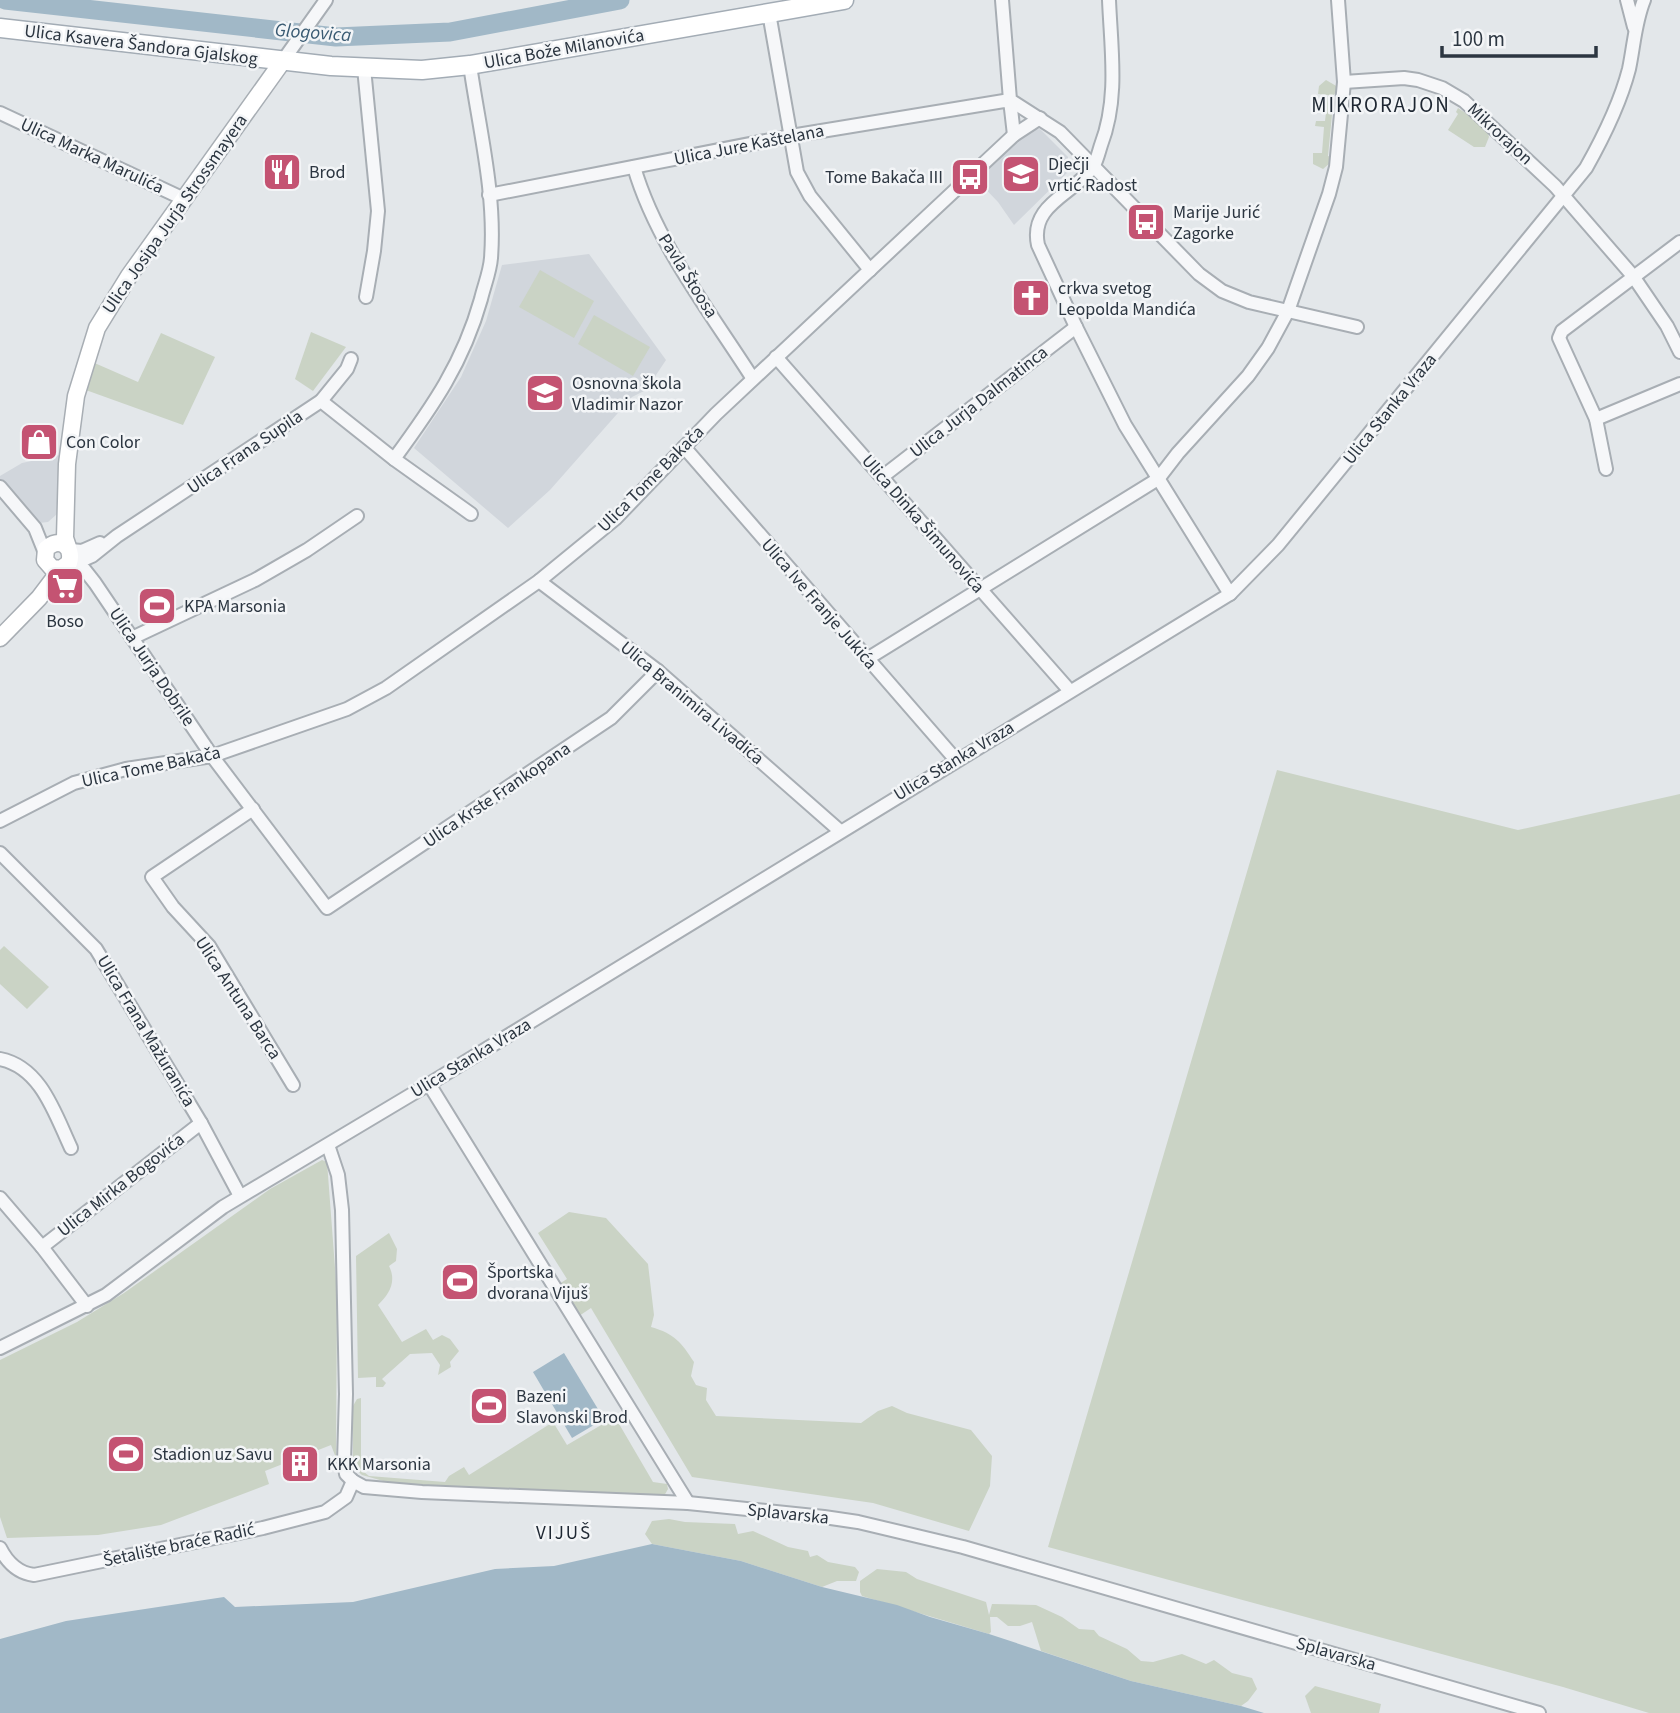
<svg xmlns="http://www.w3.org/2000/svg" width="1680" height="1713" viewBox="0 0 1680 1713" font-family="'Source Sans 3',sans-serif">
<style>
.built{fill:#d1d6dc}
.green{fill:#cad3c5}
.water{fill:#a1b8c7}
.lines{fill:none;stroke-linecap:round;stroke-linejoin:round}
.river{stroke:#a1b8c7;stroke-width:19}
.street-casing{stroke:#a8aeb4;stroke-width:16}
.secondary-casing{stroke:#a8aeb4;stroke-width:19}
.primary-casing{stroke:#a3acb5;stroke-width:21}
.street{stroke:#f6f7f9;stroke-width:12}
.secondary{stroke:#fff;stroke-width:16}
.primary{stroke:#fff;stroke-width:18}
.labels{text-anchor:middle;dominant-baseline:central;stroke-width:5;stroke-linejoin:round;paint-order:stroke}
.street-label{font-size:18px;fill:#2c3641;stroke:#f3f5f7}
.poi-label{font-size:18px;fill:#2c3641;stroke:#f3f5f7;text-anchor:start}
.water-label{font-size:19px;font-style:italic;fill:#395a72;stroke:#f3f5f7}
.neighbourhood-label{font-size:19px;letter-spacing:2px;fill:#1e2732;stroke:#f3f5f7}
.quarter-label{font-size:21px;letter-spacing:2px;fill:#1e2732;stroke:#f3f5f7}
</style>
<rect width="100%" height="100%" fill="#e3e7ea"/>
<g class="built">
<polygon points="1040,129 1068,157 1068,172 1014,225 998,202 974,177 1025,131"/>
<polygon points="589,254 666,360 646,390 632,397 550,490 508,528 414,448 461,377 486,321 502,265"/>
<polygon points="60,455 57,514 48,522 39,523 0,479 0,476 22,463"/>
</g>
<g class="green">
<polygon points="1326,80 1338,87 1337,93 1334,94 1328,156 1331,157 1330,163 1323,169 1313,164 1313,153 1322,153 1324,127 1315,126 1316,121 1325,121 1328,95 1318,94 1319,86"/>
<polygon points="1458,108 1486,127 1489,137 1485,147 1474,147 1448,130 1458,114 1456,112"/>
<polygon points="540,270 594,301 574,338 519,307"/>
<polygon points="594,315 650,347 633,376 578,344"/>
<polygon points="311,332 346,347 313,391 295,379"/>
<polygon points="161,333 215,357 183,425 83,389 90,361 138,382"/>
<polygon points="1277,770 1518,830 1680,794 1680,1713 1649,1713 1563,1687 1048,1547"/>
<polygon points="4,946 49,987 27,1009 0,984 0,950"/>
<polygon points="322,1160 327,1162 337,1294 336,1458 331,1445 265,1471 269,1484 161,1525 98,1535 7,1538 0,1517 0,1360 77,1322 124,1293 270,1189"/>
<path d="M569,1212L606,1218L648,1264L654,1315L651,1327C675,1334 681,1342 694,1362L691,1376L696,1385L707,1388L706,1400L716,1416L861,1423L878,1411L892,1406L907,1413L971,1430L992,1456L990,1486L969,1531L873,1503L692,1477L591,1308L579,1316L559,1284L567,1279L538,1233Z"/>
<path d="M389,1233L397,1249L396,1261L389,1266C397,1282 389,1294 378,1305L402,1342L426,1329L433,1340L442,1335L450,1339L459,1351L450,1362L451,1367L438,1375L440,1365L432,1353L410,1354L382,1379L386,1383L383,1387H376V1377L358,1378L356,1256Z"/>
<polygon points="361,1398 361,1463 364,1472 369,1476 445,1482 449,1476 464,1467 469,1475 553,1422 567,1445 615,1417 653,1482 667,1484 668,1489 664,1496 394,1484 362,1475 353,1467 353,1406 357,1399"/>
<polygon points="669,1519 685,1522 735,1524 738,1534 753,1531 788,1547 808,1551 810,1557 817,1555 828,1562 855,1567 859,1572 856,1581 837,1581 822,1587 741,1561 652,1544 645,1534 652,1521"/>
<polygon points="877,1569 906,1572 917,1579 986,1602 989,1615 992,1604 1036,1605 1062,1617 1079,1629 1094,1630 1099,1636 1127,1649 1141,1661 1153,1662 1182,1654 1206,1664 1214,1660 1232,1673 1252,1678 1257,1689 1248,1701 1241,1706 1131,1681 1041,1651 1032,1622 1020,1626 1008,1626 997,1617 990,1617 991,1632 989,1634 862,1596 860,1592 860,1581"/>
<polygon points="1315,1686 1381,1704 1379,1713 1311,1713 1305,1696"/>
</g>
<g class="water">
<polygon points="564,1353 604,1419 572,1438 533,1372"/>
<polygon points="652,1544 741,1561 822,1587 897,1605 930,1617 989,1634 1131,1681 1241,1706 1264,1713 0,1713 0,1639 66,1621 224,1597 235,1607 353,1602 495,1569 554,1566"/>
</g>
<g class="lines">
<polyline class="river" points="5,0 336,37 450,32 620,0"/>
<g class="street-casing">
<g id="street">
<polyline points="1002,0 1010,100 1060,132 1199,274 1222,291 1249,302 1357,327"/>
<path d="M1109,0C1111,49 1119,98 1101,145C1099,151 1097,160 1094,165C1076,194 1029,203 1038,245L1076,327L1125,425L1230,594"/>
<polyline points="1627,0 1634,27"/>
<polyline points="769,13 797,172 810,196 870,270"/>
<polyline points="282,62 326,0"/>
<polyline points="364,68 378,211 374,251 366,297"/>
<polyline points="1344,82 1404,78 1418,80 1442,88 1464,101 1555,186 1633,276 1667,326 1680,352"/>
<polyline points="0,113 184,199"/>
<path d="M634,167C656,243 711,313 753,379"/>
<polyline points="489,195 791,136 1010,100 1014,135"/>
<polyline points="776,357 1070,691"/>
<polyline points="321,401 347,369 351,359"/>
<polyline points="1596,419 1680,384"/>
<polyline points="684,447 956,760"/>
<path d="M394,459C433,406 463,363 481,299C484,286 490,272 491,258C496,194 479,128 470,65"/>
<polyline points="1606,469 1596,419 1559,338 1562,331 1680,242"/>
<polyline points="882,477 1076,327"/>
<polyline points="0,487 35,528 45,553"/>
<polyline points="70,550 82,551 100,543"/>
<polyline points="75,565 84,569 95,583 212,756 327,908 611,718 658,671"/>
<polyline points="69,566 92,556 117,536 321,401 394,459 471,514"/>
<polyline points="539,581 658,671 840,831"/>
<polyline points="132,638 255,580 307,550 357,516"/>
<polyline points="867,659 1158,479 1178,453 1248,376 1268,348 1288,311 1329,194 1336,167 1344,82 1338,0"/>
<polyline points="253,809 152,877 173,907 209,946 293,1085"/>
<polyline points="0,821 74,783 126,769 212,756 347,709 386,688 539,581 616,518 716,414 1014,135 1040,118"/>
<polyline points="0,853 96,949 201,1123 240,1196"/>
<path d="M0,1059C41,1067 55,1114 71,1148"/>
<polyline points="429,1084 688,1503"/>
<polyline points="328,1145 338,1175 342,1210 346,1394 344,1462 346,1474 353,1481 364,1487 422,1492 688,1503 824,1517 858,1522 963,1547 1539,1713"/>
<polyline points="0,1198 42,1247 87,1306"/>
<polyline points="42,1247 201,1123"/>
<path d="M0,1348L106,1295L223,1207L429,1084L1230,594L1278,545L1586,168C1604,136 1620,104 1629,69C1634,45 1635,22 1644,0"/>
<path d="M0,1548C7,1562 18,1573 34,1575L263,1528L325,1512L346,1497L353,1481"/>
</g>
</g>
<g class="secondary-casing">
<g id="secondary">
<polyline points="68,547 65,538 67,464 76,396 97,328 129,276 282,62"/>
<path d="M0,638L39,598L61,569L69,563C74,546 59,536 46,549L45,560L52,568L61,569"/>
</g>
</g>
<g class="primary-casing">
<polyline id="primary" points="0,28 331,66 422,70 470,65 844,0"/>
</g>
<use href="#street" class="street"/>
<use href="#secondary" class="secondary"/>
<use href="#primary" class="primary"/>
</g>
<defs>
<g id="restaurant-square" transform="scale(2.0125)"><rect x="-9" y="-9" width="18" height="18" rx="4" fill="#c45372" stroke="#f3f5f7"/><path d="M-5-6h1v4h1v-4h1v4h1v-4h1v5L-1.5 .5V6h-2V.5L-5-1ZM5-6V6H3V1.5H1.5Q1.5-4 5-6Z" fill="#fff"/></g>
<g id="school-square" transform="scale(2.0125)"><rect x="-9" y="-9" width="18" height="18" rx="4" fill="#c45372" stroke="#f3f5f7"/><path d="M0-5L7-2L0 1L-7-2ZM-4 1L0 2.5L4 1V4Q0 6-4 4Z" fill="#fff"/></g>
<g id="bus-square" transform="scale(2.0125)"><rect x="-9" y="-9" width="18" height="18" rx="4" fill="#c45372" stroke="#f3f5f7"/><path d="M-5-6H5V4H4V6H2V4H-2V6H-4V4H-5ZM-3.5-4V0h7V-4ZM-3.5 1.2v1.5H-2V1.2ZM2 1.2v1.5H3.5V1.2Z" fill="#fff"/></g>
<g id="church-square" transform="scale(2.0125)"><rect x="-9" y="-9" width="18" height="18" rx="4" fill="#c45372" stroke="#f3f5f7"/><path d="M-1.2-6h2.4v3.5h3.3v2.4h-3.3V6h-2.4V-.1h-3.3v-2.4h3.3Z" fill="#fff"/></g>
<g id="shop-square" transform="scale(2.0125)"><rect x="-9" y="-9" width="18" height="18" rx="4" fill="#c45372" stroke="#f3f5f7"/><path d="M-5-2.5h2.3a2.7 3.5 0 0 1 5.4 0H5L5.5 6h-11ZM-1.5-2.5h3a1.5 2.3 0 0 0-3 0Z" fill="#fff"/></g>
<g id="supermarket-square" transform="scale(2.0125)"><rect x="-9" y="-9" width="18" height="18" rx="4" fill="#c45372" stroke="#f3f5f7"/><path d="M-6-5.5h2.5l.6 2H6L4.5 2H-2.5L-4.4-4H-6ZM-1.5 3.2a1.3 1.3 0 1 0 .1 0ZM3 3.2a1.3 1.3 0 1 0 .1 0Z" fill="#fff"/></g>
<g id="stadium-square" transform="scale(2.0125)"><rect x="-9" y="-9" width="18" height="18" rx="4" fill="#c45372" stroke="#f3f5f7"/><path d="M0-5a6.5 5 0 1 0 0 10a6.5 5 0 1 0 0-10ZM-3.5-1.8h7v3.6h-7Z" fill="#fff"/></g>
<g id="building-square" transform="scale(2.0125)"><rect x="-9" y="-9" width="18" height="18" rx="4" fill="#c45372" stroke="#f3f5f7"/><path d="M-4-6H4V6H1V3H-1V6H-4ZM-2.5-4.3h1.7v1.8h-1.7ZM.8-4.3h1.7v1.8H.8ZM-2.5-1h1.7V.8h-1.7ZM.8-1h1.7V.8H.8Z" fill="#fff"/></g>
</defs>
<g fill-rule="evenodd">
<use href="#restaurant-square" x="282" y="172"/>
<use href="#school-square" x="1021" y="174"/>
<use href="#bus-square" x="970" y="177"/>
<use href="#bus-square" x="1146" y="222"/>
<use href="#church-square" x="1031" y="298"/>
<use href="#school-square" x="545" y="393"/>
<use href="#shop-square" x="39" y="442"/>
<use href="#supermarket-square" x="65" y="586"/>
<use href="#stadium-square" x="157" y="606"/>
<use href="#stadium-square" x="460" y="1282"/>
<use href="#stadium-square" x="489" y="1406"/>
<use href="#stadium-square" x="126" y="1454"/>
<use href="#building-square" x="300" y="1464"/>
</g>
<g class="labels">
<g class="street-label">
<text transform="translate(141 45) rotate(7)">Ulica Ksavera Šandora Gjalskog</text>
<text transform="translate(564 49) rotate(-10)">Ulica Bože Milanovića</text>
<text transform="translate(1500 134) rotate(43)">Mikrorajon</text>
<text transform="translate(749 145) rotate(-11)">Ulica Jure Kaštelana</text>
<text transform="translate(92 156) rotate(25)">Ulica Marka Marulića</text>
<text transform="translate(175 214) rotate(-55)">Ulica Josipa Jurja Strossmayera</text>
<text transform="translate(688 276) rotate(58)">Pavla Štoosa</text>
<text transform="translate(979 402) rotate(-38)">Ulica Jurja Dalmatinca</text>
<text transform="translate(1390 409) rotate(-51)">Ulica Stanka Vraza</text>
<text transform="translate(245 452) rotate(-34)">Ulica Frana Supila</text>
<text transform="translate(651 479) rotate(-45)">Ulica Tome Bakača</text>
<text transform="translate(923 524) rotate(49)">Ulica Dinka Šimunovića</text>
<text transform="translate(819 604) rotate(49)">Ulica Ive Franje Jukića</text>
<text transform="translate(152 667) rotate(56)">Ulica Jurja Dobrile</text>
<text transform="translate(692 703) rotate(40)">Ulica Branimira Livadića</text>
<text transform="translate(954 761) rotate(-31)">Ulica Stanka Vraza</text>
<text transform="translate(151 767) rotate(-12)">Ulica Tome Bakača</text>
<text transform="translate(497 795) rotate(-34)">Ulica Krste Frankopana</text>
<text transform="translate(238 998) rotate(57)">Ulica Antuna Barca</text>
<text transform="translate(146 1031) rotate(59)">Ulica Frana Mažuranića</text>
<text transform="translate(471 1058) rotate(-31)">Ulica Stanka Vraza</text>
<text transform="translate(121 1185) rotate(-38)">Ulica Mirka Bogovića</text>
<text transform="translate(788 1514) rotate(6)">Splavarska</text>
<text transform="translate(179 1545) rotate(-12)">Šetalište braće Radić</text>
<text transform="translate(1336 1654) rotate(16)">Splavarska</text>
</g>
<g class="poi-label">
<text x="1048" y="164">Dječji<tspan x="1048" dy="21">vrtić Radost</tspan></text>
<text x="309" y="172">Brod</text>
<text x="943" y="177" text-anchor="end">Tome Bakača III</text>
<text x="1173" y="212">Marije Jurić<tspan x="1173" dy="21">Zagorke</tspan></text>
<text x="1058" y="288">crkva svetog<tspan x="1058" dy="21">Leopolda Mandića</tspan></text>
<text x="572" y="383">Osnovna škola<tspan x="572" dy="21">Vladimir Nazor</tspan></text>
<text x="66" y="442">Con Color</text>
<text x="184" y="606">KPA Marsonia</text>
<text x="65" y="621" text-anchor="middle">Boso</text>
<text x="487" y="1272">Športska<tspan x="487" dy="21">dvorana Vijuš</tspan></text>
<text x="516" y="1396">Bazeni<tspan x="516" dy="21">Slavonski Brod</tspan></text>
<text x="153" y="1454">Stadion uz Savu</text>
<text x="327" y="1464">KKK Marsonia</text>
</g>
<g class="water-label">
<text transform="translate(313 33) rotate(4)">Glogovica</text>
</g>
<g class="neighbourhood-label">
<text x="564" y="1533">VIJUŠ</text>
</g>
<g class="quarter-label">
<text x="1381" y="105">MIKRORAJON</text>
</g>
</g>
<path d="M1442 46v10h154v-10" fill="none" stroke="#2c3641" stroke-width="3.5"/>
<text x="1452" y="46" font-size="21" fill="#2c3641" stroke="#f3f5f7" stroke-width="5" paint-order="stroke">100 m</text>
</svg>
